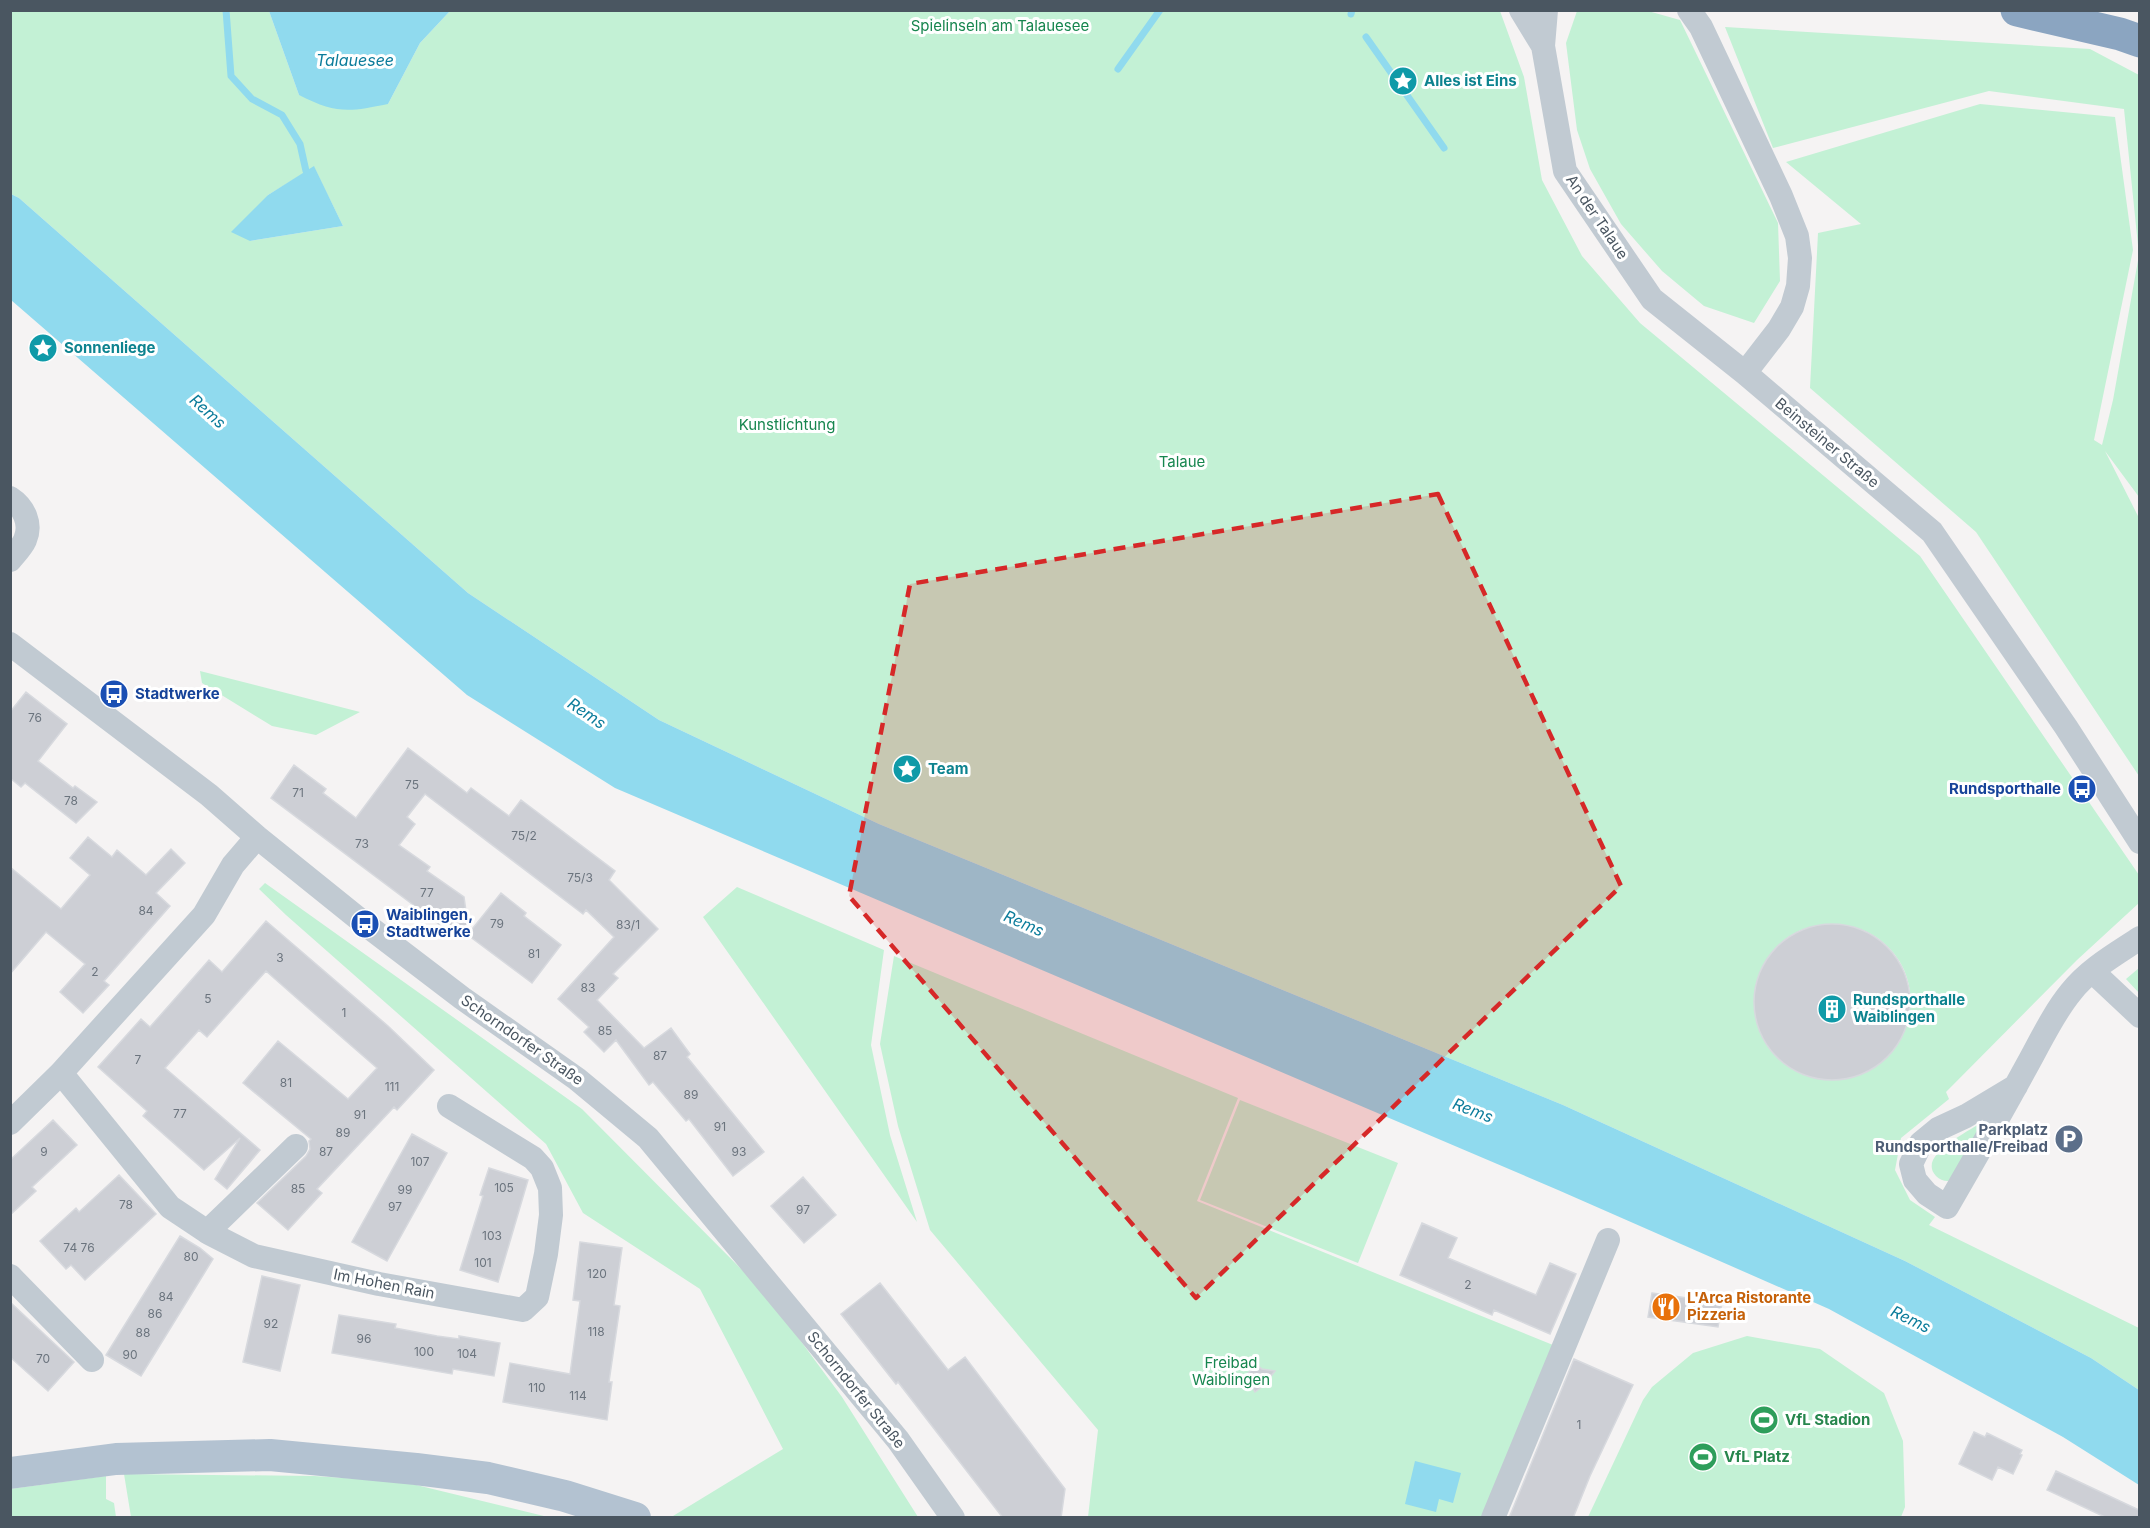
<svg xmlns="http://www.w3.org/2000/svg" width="2150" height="1528" viewBox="0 0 2150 1528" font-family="Inter,sans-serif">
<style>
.green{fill:#c3f1d5;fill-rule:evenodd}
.water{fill:#90daee}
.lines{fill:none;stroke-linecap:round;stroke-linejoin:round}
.stream{stroke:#90daee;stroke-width:7}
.building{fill:#cdcfd5;stroke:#d7d9de;stroke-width:1.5}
.minor{stroke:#c1cad2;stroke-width:24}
.major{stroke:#b3c2d1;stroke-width:32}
.highway{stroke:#8ba5c1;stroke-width:33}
.marked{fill:#d62828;fill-opacity:0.2;stroke:#d62828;stroke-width:4.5;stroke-dasharray:12 8;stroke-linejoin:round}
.labels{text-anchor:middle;stroke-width:6;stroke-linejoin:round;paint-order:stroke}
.number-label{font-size:12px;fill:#6b747e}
.park-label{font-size:15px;fill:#17864f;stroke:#fff}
.culture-label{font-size:15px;font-weight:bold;fill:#0d838f;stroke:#fff;text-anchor:start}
.street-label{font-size:15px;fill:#4a5661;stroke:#fff}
.transit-label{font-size:15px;font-weight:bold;fill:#164399;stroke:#fff;text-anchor:start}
.service-label{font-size:15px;font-weight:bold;fill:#4e5e75;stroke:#fff;text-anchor:end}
.food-label{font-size:15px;font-weight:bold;fill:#c56008;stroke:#fff;text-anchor:start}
.leisure-label{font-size:15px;font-weight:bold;fill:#27864d;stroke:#fff;text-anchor:start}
.water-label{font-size:16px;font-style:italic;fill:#0c7c9b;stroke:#fff}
</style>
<rect width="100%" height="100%" fill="#f5f3f3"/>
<path class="green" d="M11 11H269L299 95 388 104 420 43 450 11H1500L1524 77 1542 180 1582 256 1640 323 1920 556 2139 875V903L2077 960 1946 1092 1949 1099 1901 1138 1895 1170 1910 1200 1935 1217 1929 1225 2139 1328V1390L2091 1358 1905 1261 1563 1105 879 824 659 720 468 593 19 198 11 194ZM314 167 343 226 250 241 268 195ZM1828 924C1845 926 1862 927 1876 937 1936 978 1913 1066 1843 1079 1829 1081 1812 1079 1799 1072 1783 1063 1769 1052 1762 1034 1746 994 1760 948 1801 930 1809 927 1820 926 1828 924Z
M1577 11H1648L1680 20 1778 223 1780 281 1754 323 1704 306 1662 271 1621 224 1590 169 1577 130 1566 43Z
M1725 27 2090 49 2139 75V497L2105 451 2139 518V776L1976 532 1810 388 1818 233 1861 224 1786 162 1980 104 2115 117 2133 250 2094 440 2102 445 2113 400 2139 255 2124 109 1989 91 1773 148Z
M200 671 360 712 316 735 272 726 202 683Z
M265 883 582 1109 766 1294 842 1397 918 1517 678 1518 673 1516 783 1449 700 1289 583 1213 546 1144 286 915 259 889Z
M737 887 884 950 871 1045 890 1135 917 1222 703 917Z
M894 956 1238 1098 1197 1201 1553 1345 1482 1517H1088L1098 1430 930 1230 898 1126 880 1044Z
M2139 968V993L2126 979Z
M1240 1100 1398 1163 1358 1263 1200 1200Z
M1979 1124 1983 1125 1953 1180C1947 1182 1941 1181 1936 1176 1917 1156 1966 1133 1979 1124Z
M1747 1336 1820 1349 1884 1393 1903 1441 1905 1507 1901 1517H1588L1643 1400 1652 1387 1693 1353Z
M124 1474 314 1476 404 1482 548 1517H131Z
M106 1476V1499L114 1503 116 1517H11L10 1489Z"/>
<path class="water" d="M269 11H450L420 43 388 104C349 112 336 114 299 95Z
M314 166 343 226 250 241 231 232 268 195Z
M11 194 19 198 468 593 659 720 879 824 1563 1105 1905 1261 2091 1358 2139 1390V1485L2063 1437 1829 1309 1558 1190 615 788 467 695 11 300Z
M1415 1461 1461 1473 1453 1503 1439 1499 1436 1512 1405 1504Z"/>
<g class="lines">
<path class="stream" d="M226 10 231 76 252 99 282 115 300 144 306 171
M1351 14 1352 10
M1366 37 1444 148
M1118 69 1160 10"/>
</g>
<path class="building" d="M26 692 67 724 38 761 73 788 75 786 97 802 76 823 25 783 21 787 10 778V712Z
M408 748 467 793 471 788 509 816 521 800 615 871 609 880 658 929 613 974 618 978 597 1000 644 1048 671 1028 690 1054 687 1057 764 1152 733 1176 689 1119 686 1121 653 1082 649 1085 616 1040 604 1052 584 1032 589 1027 558 999 614 937 586 910 583 914 425 794 407 817 415 824 399 845 430 867 427 871 464 897 469 933 501 893 526 913 524 916 561 945 532 983 453 924 448 931 271 798 294 765 326 789 323 793 356 818Z
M88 837 112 857 117 850 146 875 171 849 185 863 156 893 170 906 104 981 109 985 83 1013 60 992 85 964 46 932 10 974V867L61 909 90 875 70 858Z
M266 921 388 1026 434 1070 397 1110 394 1107 317 1189 322 1193 288 1230 257 1203 306 1156 310 1149 309 1141 311 1139 243 1083 278 1041 348 1099 377 1068 300 1001 266 971 207 1037 199 1030 165 1068 260 1150 227 1189 215 1179 240 1138 204 1170 143 1116 147 1111 98 1067 141 1019 150 1027 209 960 222 972Z
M1754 1002a78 78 0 1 1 156 0a78 78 0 1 1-156 0Z
M53 1120 77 1145 32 1187 36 1191 10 1215V1160Z
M412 1134 447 1153 387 1261 352 1242Z
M489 1168 528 1180 498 1282 460 1270 483 1196 480 1195Z
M119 1175 156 1214 85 1280 71 1265 66 1269 40 1241 76 1208 79 1212Z
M803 1177 836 1215 804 1243 771 1206Z
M1422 1223 1457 1238 1448 1258 1536 1295 1550 1263 1576 1274 1550 1334 1494 1310 1492 1315 1400 1275Z
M180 1236 200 1248 213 1259 141 1376 106 1355Z
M580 1242 622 1248 614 1305 620 1306 609 1382H612L607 1420 503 1402 510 1363 570 1374 580 1301 573 1300Z
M262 1276 300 1285 280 1371 243 1362Z
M880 1283 948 1370 965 1357 1065 1489 1061 1518H1003L898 1382 896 1384 841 1314Z
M1652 1293 1722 1303 1718 1327 1648 1317Z
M10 1302 74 1362 48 1391 10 1357Z
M339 1315 396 1324 395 1328 437 1336 459 1339V1336L500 1343 494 1376 453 1369 452 1374 332 1353Z
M1574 1359 1633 1385 1590 1476 1573 1518H1509Z
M1257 1365 1262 1369 1275 1371 1263 1386 1255 1392 1248 1381V1373Z
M1974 1432 1985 1437 1987 1433 2022 1450 2020 1454 2022 1455 2013 1474 1998 1467 1992 1480 1959 1464Z
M2056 1471 2139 1510V1518H2107L2047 1490Z"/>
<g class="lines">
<path class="minor" d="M1521 10 1543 46
M1546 10 1543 46 1565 171 1652 299 1745 373 1932 532 2066 727 2140 842
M1689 10 1701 27 1781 196 1797 236 1800 258 1798 286 1792 307 1779 329 1745 373
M10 498C24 507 32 524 25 540 22 547 15 554 10 560
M10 644 209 795 257 837 365 924 462 998 577 1079 648 1138 898 1440 953 1518
M2092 971 2140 1016
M61 1073 170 1207 209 1233 254 1256 379 1284 523 1310 537 1297 546 1254 551 1215 550 1188 542 1168 533 1158 449 1106
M2016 1086 1966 1116 1938 1129 1921 1143 1911 1164 1915 1180 1927 1194 1947 1207C1973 1162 1999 1117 2024 1071 2039 1045 2052 1015 2071 992 2089 969 2116 954 2140 938
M10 1123 61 1073 204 915 233 865 257 837
M207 1232 296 1146
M10 1276 92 1360
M1493 1518 1608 1240"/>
<path class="major" d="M10 1473 116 1459 270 1455 416 1469 488 1478 565 1496 635 1518"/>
<path class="highway" d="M2017 10 2120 34 2140 41"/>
</g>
<path class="marked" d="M1438 494 1621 886 1196 1298 849 896 910 584Z"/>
<defs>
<g id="sight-disc" transform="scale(1.5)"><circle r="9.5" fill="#0f9aa8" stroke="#fff"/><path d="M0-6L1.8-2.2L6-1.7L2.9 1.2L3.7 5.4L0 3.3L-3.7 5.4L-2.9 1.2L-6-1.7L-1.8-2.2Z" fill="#fff"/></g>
<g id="bus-disc" transform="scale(1.5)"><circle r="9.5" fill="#1a4fb4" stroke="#fff"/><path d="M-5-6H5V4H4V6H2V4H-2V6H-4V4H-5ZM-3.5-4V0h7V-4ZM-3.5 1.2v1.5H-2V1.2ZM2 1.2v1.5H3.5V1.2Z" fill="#fff"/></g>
<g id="building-disc" transform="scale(1.5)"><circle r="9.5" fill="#0f9aa8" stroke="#fff"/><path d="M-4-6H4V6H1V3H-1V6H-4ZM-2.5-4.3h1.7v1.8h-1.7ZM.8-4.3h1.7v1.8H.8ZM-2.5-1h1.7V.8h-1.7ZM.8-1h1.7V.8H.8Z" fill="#fff"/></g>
<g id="parking-disc" transform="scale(1.5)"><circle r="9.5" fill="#5c6f8a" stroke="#fff"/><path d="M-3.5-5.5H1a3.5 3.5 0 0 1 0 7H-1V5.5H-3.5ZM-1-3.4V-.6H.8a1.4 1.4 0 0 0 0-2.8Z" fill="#fff"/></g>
<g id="restaurant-disc" transform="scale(1.5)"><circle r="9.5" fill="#e8710a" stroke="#fff"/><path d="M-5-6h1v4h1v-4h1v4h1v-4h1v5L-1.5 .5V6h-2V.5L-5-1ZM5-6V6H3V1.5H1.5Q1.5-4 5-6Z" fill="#fff"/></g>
<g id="stadium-disc" transform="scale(1.5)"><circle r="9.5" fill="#2e9e5b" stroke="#fff"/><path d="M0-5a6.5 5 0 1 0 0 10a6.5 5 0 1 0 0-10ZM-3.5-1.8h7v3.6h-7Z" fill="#fff"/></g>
</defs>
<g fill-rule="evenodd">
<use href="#sight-disc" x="1403" y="81"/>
<use href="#sight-disc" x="43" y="348"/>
<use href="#bus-disc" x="114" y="694"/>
<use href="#sight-disc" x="907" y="769"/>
<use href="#bus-disc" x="2082" y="789"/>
<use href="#bus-disc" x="365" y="924"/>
<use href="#building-disc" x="1832" y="1009"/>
<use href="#parking-disc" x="2069" y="1139"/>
<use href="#restaurant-disc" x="1666" y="1307"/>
<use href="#stadium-disc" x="1764" y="1420"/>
<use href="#stadium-disc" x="1703" y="1457"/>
</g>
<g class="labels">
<g class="number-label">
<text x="35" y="722">76</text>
<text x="412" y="789">75</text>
<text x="298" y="797">71</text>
<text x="71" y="805">78</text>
<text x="524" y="840">75/2</text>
<text x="362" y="848">73</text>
<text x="580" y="882">75/3</text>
<text x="427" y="897">77</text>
<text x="146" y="915">84</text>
<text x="497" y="928">79</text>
<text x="628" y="929">83/1</text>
<text x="534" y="958">81</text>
<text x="280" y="962">3</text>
<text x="95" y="976">2</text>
<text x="588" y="992">83</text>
<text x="208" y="1003">5</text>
<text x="344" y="1017">1</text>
<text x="605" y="1035">85</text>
<text x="660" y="1060">87</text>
<text x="138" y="1064">7</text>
<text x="286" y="1087">81</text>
<text x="392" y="1091">111</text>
<text x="691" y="1099">89</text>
<text x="180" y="1118">77</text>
<text x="360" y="1119">91</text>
<text x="720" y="1131">91</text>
<text x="343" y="1137">89</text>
<text x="44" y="1156">9</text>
<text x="326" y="1156">87</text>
<text x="739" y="1156">93</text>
<text x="420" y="1166">107</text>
<text x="504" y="1192">105</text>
<text x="298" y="1193">85</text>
<text x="405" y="1194">99</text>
<text x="126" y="1209">78</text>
<text x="395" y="1211">97</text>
<text x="803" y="1214">97</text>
<text x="492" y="1240">103</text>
<text x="79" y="1252">74 76</text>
<text x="191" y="1261">80</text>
<text x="483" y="1267">101</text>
<text x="597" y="1278">120</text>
<text x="1468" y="1289">2</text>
<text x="166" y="1301">84</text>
<text x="155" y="1318">86</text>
<text x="271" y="1328">92</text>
<text x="596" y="1336">118</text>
<text x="143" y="1337">88</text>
<text x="364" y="1343">96</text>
<text x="424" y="1356">100</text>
<text x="467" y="1358">104</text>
<text x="130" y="1359">90</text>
<text x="43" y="1363">70</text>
<text x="537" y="1392">110</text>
<text x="578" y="1400">114</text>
<text x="1579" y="1429">1</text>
</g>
<g class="park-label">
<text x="1000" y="31">Spielinseln am Talauesee</text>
<text x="787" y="430">Kunstlichtung</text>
<text x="1182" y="467">Talaue</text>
<text x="1231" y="1368">Freibad<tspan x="1231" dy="17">Waiblingen</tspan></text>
</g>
<g class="culture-label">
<text x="1424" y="86">Alles ist Eins</text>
<text x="64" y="353">Sonnenliege</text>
<text x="928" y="774">Team</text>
<text x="1853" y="1005">Rundsporthalle<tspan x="1853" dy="17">Waiblingen</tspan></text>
</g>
<g class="street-label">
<text transform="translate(1597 217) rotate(56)" y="5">An der Talaue</text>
<text transform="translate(1827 443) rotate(40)" y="5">Beinsteiner Straße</text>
<text transform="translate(522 1040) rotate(35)" y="5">Schorndorfer Straße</text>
<text transform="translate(384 1284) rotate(11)" y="5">Im Hohen Rain</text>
<text transform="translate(856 1390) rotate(51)" y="5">Schorndorfer Straße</text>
</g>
<g class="transit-label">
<text x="135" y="699">Stadtwerke</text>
<text x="2061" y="794" text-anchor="end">Rundsporthalle</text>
<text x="386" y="920">Waiblingen,<tspan x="386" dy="17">Stadtwerke</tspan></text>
</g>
<g class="service-label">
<text x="2048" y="1135">Parkplatz<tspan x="2048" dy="17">Rundsporthalle/Freibad</tspan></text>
</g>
<g class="food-label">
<text x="1687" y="1303">L'Arca Ristorante<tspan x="1687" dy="17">Pizzeria</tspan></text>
</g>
<g class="leisure-label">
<text x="1785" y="1425">VfL Stadion</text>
<text x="1724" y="1462">VfL Platz</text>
</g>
<g class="water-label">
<text x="355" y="66">Talauesee</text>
<text transform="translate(208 411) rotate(42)" y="6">Rems</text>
<text transform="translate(587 713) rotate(34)" y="6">Rems</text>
<text transform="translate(1024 923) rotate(23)" y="6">Rems</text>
<text transform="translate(1473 1110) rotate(21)" y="6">Rems</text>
<text transform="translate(1911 1319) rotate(26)" y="6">Rems</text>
</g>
</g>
<rect width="2150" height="1528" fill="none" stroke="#4a5661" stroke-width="24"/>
</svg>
